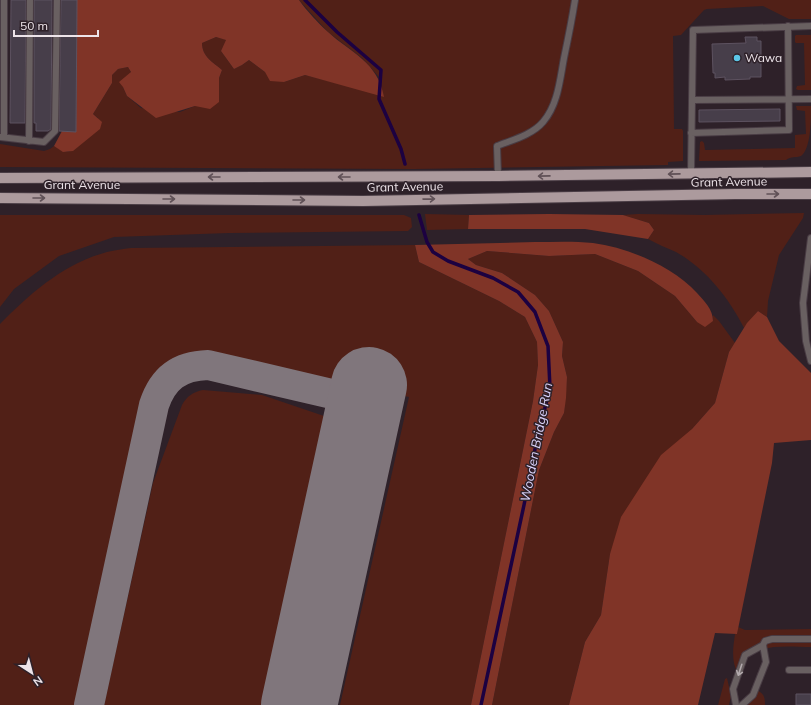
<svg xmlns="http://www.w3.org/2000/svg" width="811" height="705" viewBox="0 0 811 705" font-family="Mulish,sans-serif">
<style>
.green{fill:#512017}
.forest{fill:#803427}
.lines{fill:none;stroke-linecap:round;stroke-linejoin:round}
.stream{stroke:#1c0141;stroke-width:3.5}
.taxiway{stroke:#80767c;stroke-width:30}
.runway{stroke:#80767c;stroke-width:76}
.building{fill:#473e4a;stroke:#5d5260}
.lane-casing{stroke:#493c44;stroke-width:8}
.primary-casing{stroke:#493c44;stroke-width:12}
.lane{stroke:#696061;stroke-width:6}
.primary{stroke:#ac9a9d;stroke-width:10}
.oneway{stroke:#605157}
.oneway2{stroke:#b2a9ac}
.poi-dot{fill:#5cc7e8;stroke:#2e2129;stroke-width:1.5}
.labels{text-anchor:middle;stroke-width:3;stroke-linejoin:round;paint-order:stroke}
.poi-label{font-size:12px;fill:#ede4e9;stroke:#2e2129;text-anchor:start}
.street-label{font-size:12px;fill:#ede4e9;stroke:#2e2129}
.water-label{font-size:13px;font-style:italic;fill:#dcd4fc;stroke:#2e2129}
</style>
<rect width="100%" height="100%" fill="#2e2129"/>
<path class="green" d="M299 0H811V19H789L763 6 707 9 704 10 681 35 673 36 674 129H682L683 131V161L668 162V165L414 169 0 167V144L44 151 50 149 54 146C57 147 60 150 63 151 77 157 91 128 98 118L93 114 112 83V75L118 69 128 67 131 72 123 87 127 96 141 108 180 112 195 106 219 78 222 70C213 62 202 57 202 43L216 37 227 40 221 51 234 69 242 65 249 60 265 72 284 82 305 75 375 93 379 77 362 58 328 32Z
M796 35H811V90H798L796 89 797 86 805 85 804 43H796L795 42V36Z
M796 106H811C811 120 811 149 801 156 796 158 791 156 786 160L699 161 700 142 702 141 704 143 705 150 795 148V135L806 134 805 111 797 110Z
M804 213 803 218 779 255 768 301 767 317 758 311 744 328C729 298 706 269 676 252 667 248 657 244 648 239L654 230 649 223 623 215 638 214 704 215Z
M425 214 469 215 468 229 427 230Z
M0 215H404L411 218 412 227 408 231 229 233 114 237 59 256 14 289 0 307Z
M415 245 419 262 499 301 525 317 537 342 538 365 533 401 471 705H340L409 397 222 355C216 354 209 353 203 353 181 354 161 369 150 386 147 392 145 398 143 404L77 705H0V324C31 293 63 264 107 252 115 250 123 249 131 248Z
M487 251 549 256 595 254 638 271 675 296 697 322 713 321V315L719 321 735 343 729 352 715 403 692 429 610 554 601 615 585 642 569 705H492L539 470 554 432 564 413 567 377 562 356 563 342 549 311 535 295 502 273 476 265 468 259Z
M203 390 262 395 324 416 261 705H104L153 483 182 405C187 396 193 392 203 390Z
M738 627 745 630 811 629V647C789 647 759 642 744 662 742 666 740 670 738 674 731 661 733 648 735 634H737Z
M727 678 731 696 729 705H718L725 679Z
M756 690C764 693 765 697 765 705H745C745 697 748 692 756 690Z"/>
<path class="forest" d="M77 0H299C307 11 318 23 328 32 351 53 378 62 384 97L305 75 284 82 270 81 265 72 249 60 242 65 234 69 221 51 226 40 216 37 202 43C202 57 213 62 222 70L219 78V102L210 109 195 106 156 118 127 96 123 87 119 82 131 72 128 67 118 69 112 75V83L93 114 102 122 100 129 73 151 63 152 54 146 62 131H76Z
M549 214 623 215 649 223 654 230 648 239 585 229H468L469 215Z
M535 242C554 242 574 241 593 243 629 248 672 266 697 293 704 301 713 309 713 321L705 327 697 322 675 296 638 271 595 254 549 256 487 251 468 259 476 265 502 273 535 295 549 311 563 342 562 356 567 377 566 398 564 413 554 432 539 470 492 705H471L533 401 538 365 537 342 525 317 499 301 419 262 415 245Z
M758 311 767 317 779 341 811 373V440L774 443 772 463 737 634 715 633 698 705H569L585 642 601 615 610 554 621 517 661 455 692 429 715 403 729 352 747 323Z"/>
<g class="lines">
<path class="stream" d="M305 0 337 32 381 70 379 99 401 149 405 164
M419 215 427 242 433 252 448 261 493 278 518 292 535 312 548 346 550 388 537 439 524 505 481 705"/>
<path class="taxiway" d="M89 705 154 405C163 378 179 366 208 365L366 402"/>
<path class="runway" d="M299 705 369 385"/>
</g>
<path class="building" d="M11 0H26L25 123H10Z
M34 0H52L51 129 48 131H36V123H34Z
M61 0H77L76 132 59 131Z
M745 37H757V41H761V77H750V79L725 80V77L715 78V73H713L712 44 746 43Z
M780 109V121L699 122V110Z
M796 694H811V705H796Z"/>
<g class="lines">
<g class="lane-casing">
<path id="lane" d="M692 100 811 99
M691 133 789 130 788 26
M0 137 44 142 55 131 57 0
M4 137V0
M29 141 30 0
M691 173 693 30 811 26
M498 176 497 146C512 140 532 135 543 122 558 105 560 79 564 58 568 39 572 19 575 0
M811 238 803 303 806 341 811 361
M789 670H811
M736 705 733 689 745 655 763 645 765 641 772 639H811
M742 705 753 695 766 662 763 645"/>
</g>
<g class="primary-casing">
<path id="primary" d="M0 178 498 176 811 172
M0 198 363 201 735 194H811"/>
</g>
<use href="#lane" class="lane"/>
<use href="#primary" class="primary"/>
</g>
<defs><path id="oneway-shaft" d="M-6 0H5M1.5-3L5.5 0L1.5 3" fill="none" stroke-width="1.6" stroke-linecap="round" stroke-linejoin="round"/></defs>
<g class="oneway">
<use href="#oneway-shaft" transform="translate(674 174) rotate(179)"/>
<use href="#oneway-shaft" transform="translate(544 176) rotate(179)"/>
<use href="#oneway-shaft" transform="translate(214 177) rotate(180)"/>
<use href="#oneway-shaft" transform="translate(344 177) rotate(180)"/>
<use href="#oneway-shaft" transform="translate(773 194)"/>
<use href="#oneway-shaft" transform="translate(39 198)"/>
<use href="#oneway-shaft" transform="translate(169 199)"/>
<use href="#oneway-shaft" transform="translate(429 199) rotate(-1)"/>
<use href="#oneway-shaft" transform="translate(299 200)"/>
</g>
<use class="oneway2" href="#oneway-shaft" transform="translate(740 670) rotate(108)"/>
<circle class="poi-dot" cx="737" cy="58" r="4"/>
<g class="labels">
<g class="poi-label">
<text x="745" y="62">Wawa</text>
</g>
<g class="street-label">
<text transform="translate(729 182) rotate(-1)" y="4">Grant Avenue</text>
<text x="82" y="189">Grant Avenue</text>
<text transform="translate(405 187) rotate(-1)" y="4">Grant Avenue</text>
</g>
<g class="water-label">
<text transform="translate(536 442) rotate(-79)" y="5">Wooden Bridge Run</text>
</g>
</g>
<g transform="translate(32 673) rotate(144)" stroke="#2e2129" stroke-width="3" paint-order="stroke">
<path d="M0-3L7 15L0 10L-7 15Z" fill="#ede4e9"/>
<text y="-6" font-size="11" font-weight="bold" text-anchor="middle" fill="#ede4e9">N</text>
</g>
<path d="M14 30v6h84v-6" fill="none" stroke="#ede4e9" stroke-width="2"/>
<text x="20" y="30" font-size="12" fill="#ede4e9" stroke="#2e2129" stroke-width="3" paint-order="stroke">50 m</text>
</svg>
